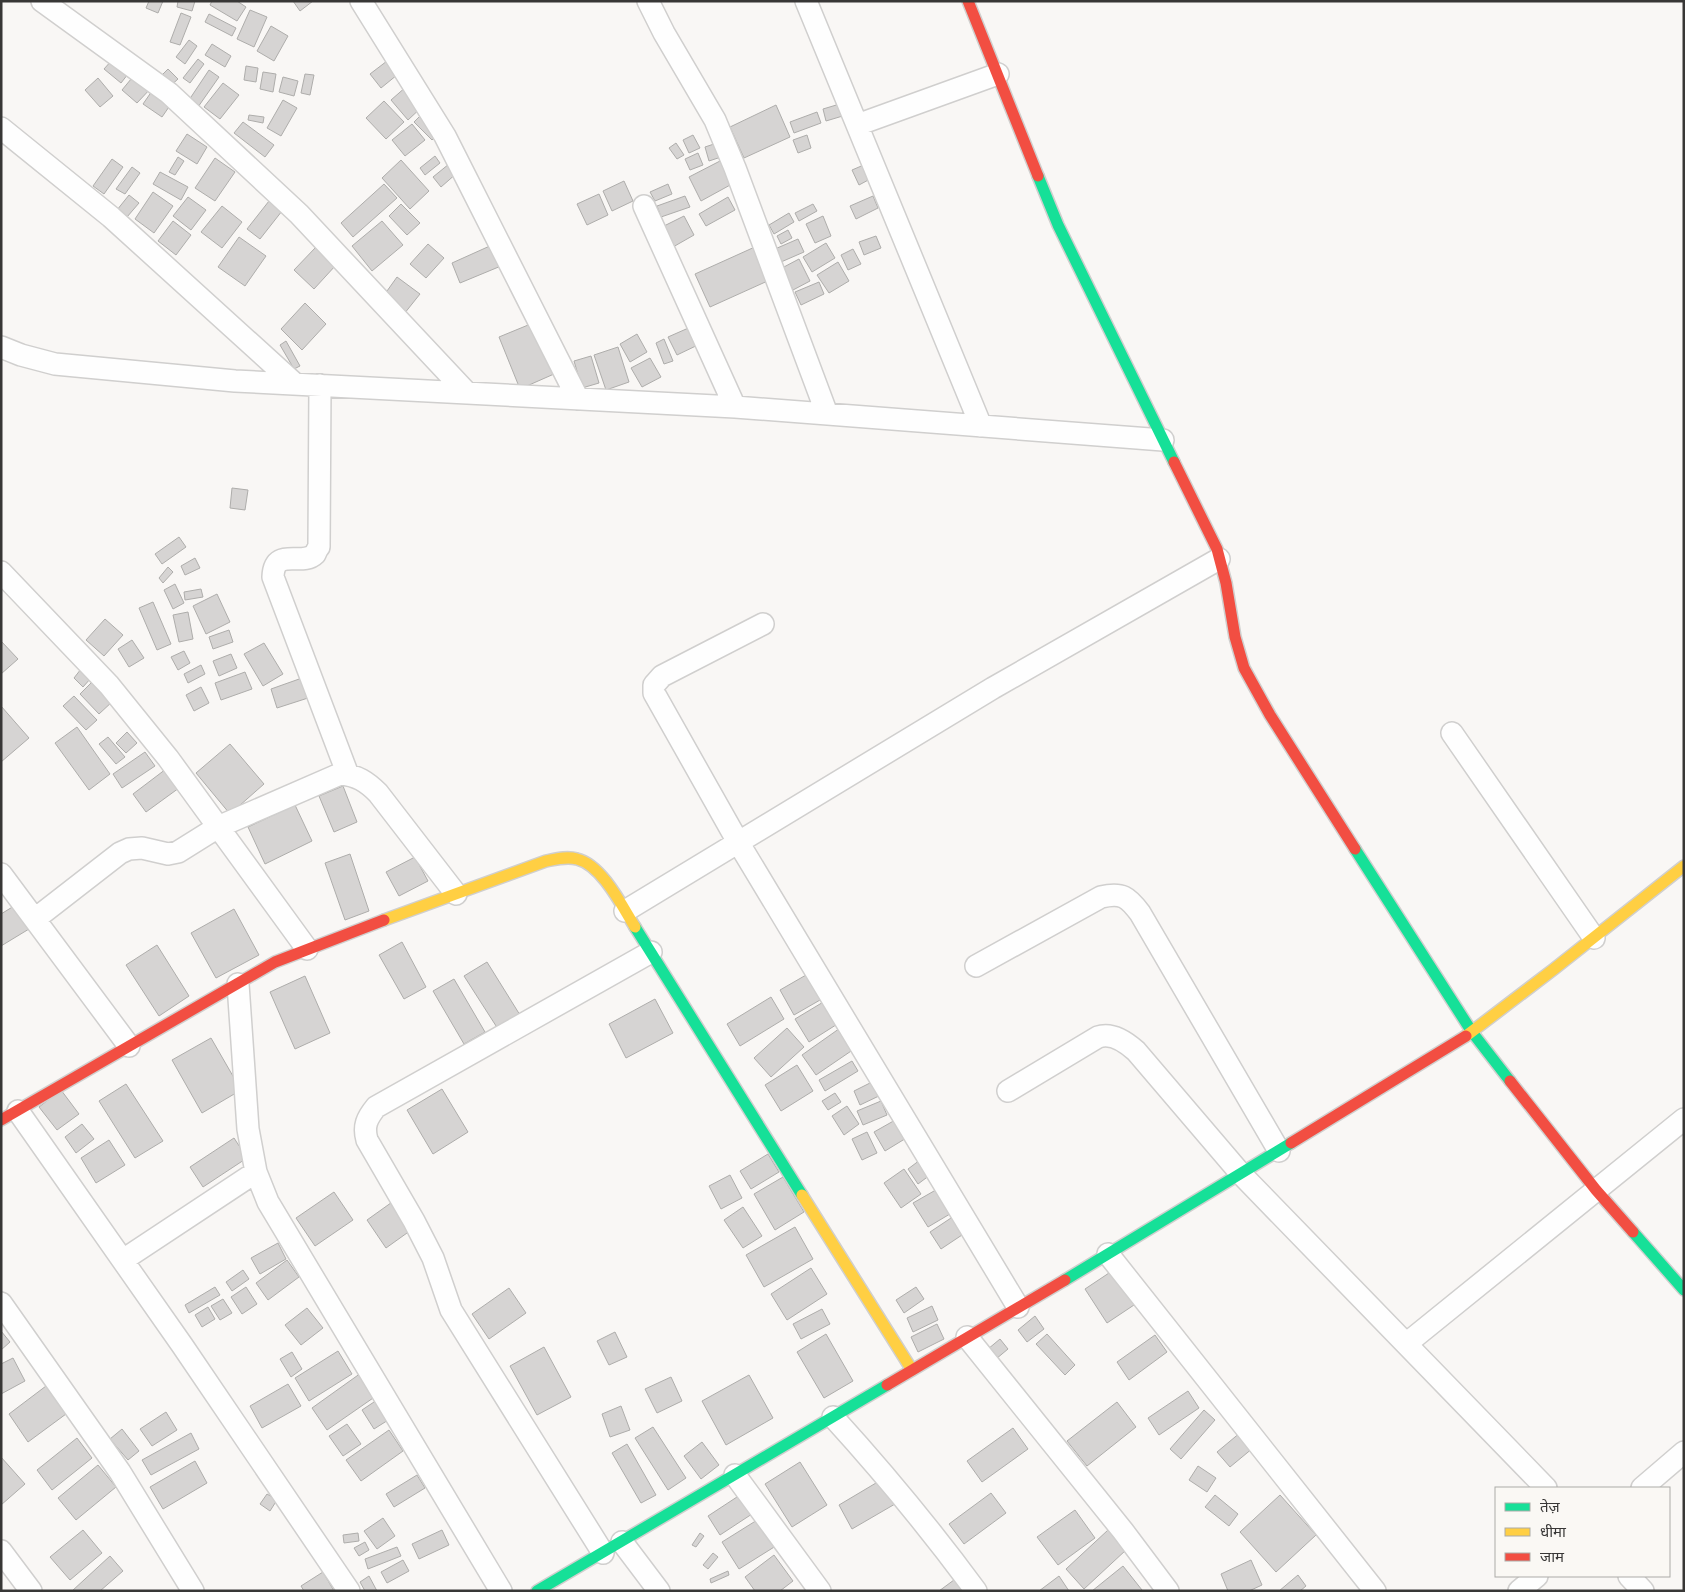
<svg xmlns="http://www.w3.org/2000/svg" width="1685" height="1592" viewBox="0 0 1685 1592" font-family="'Titillium Web','Noto Sans Devanagari',sans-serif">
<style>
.building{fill:#d6d4d3;stroke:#aeadab}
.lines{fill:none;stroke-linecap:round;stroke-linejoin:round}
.street-casing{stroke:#d0cfce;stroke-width:24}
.fast-casing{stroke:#d0cfce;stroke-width:14}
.slow-casing{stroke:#d0cfce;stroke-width:14}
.jam-casing{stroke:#d0cfce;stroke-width:14}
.street{stroke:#fefefe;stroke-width:21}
.fast{stroke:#16e098;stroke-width:11}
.slow{stroke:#ffcf43;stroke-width:11}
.jam{stroke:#f24e42;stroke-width:11}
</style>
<rect width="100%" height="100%" fill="#f9f7f5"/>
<path class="building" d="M149 1H163L158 13 146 8Z
M178 1H195L192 11 177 7Z
M212 1H237L246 7 237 21 210 5Z
M293 1H313L300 11Z
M250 10 267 17 254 47 237 39Z
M181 13 191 17 180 45 170 42Z
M209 14 236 28 232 36 205 22Z
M271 26 288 36 274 61 257 51Z
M189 40 197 46 185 64 176 57Z
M212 44 231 56 225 67 205 55Z
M198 59 204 64 190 83 183 78Z
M112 60 128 74 121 83 104 69Z
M387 61 397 75 381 88 370 74Z
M246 66 258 68 256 82 244 80Z
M168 69 178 79 168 88 159 78Z
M209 70 219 77 198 107 189 100Z
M263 72 276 74 273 92 260 89Z
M136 73 152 87 137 103 122 90Z
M305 74 314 75 310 95 301 93Z
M283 77 298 81 294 96 279 92Z
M98 78 113 96 100 107 85 90Z
M223 83 239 95 220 119 204 107Z
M407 86 424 105 408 120 391 100Z
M152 91 171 104 162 117 143 104Z
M283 100 297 108 281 136 267 128Z
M384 101 404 122 386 139 366 118Z
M843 103 846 115 826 121 823 109Z
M776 105 790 137 744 158 730 127Z
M817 112 821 123 794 133 790 122Z
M423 113 441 131 432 140 414 122Z
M249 115 264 117 263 123 248 120Z
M243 122 274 145 265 157 234 133Z
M412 124 425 140 405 156 392 140Z
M187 134 207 147 197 164 176 151Z
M693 135 700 148 689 153 683 140Z
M807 135 811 148 798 153 793 140Z
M720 142 724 156 709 161 705 147Z
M676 143 684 155 677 159 669 148Z
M698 153 703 165 690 170 685 159Z
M435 156 440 163 425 175 420 168Z
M178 157 184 161 175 175 169 172Z
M215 158 235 172 215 201 195 188Z
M112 159 123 167 104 194 93 186Z
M401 160 429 191 410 209 382 178Z
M720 161 732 184 701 201 689 177Z
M449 164 457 173 441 187 433 177Z
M866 164 872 178 859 185 852 170Z
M132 167 140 173 125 194 116 189Z
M160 172 188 187 181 200 153 184Z
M624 181 633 201 612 211 603 191Z
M384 184 397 198 353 237 341 223Z
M668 184 672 194 655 201 650 192Z
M153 192 173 206 154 233 135 219Z
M599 194 608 215 587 225 577 204Z
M129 195 139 203 127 217 117 210Z
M685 196 690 207 661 217 657 206Z
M873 196 878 208 856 219 850 206Z
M188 197 206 210 191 230 173 216Z
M728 197 735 210 706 226 699 214Z
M269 201 282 211 260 239 247 229Z
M401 204 420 223 407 235 389 216Z
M813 204 817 211 799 221 795 213Z
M222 206 242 222 222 248 201 232Z
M789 213 794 222 774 234 769 225Z
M684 216 694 235 673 247 662 227Z
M823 216 831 236 815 243 806 224Z
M173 221 191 235 176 255 158 241Z
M382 221 403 245 372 271 352 246Z
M788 230 792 238 781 244 777 236Z
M876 236 881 248 864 255 859 242Z
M239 237 266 256 245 286 218 267Z
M798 239 804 252 781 262 775 249Z
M826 243 835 258 812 272 803 257Z
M428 244 444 258 426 278 410 264Z
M492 245 501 266 460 283 452 263Z
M757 246 772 279 710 307 695 274Z
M316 247 336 265 314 289 294 270Z
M853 249 861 264 848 270 841 255Z
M799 259 810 281 793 290 782 268Z
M838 262 849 281 829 293 817 275Z
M397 277 420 294 404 314 382 298Z
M819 282 824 294 801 305 795 292Z
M305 303 326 324 302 350 281 329Z
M533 323 554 374 520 389 499 337Z
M693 326 702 343 677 355 668 337Z
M637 334 647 352 630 362 620 344Z
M664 339 673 361 664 364 656 343Z
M286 341 300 366 294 369 280 345Z
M618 347 629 382 606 390 594 355Z
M591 356 599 383 582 388 574 361Z
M650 358 661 377 642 387 631 368Z
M232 488 248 490 245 510 230 508Z
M179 537 186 547 162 564 155 554Z
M195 558 200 568 185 575 181 566Z
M168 567 173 572 163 583 159 578Z
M175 584 184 603 173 609 164 590Z
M201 589 203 597 185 600 184 592Z
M217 594 230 622 206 634 193 606Z
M153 602 171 644 157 650 139 608Z
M188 612 193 639 179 642 173 615Z
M105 619 123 635 104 656 86 640Z
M229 630 233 642 213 649 209 637Z
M132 640 144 658 129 667 118 649Z
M1 641 18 659 1 674Z
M264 643 283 674 263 686 244 654Z
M184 651 190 663 178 670 171 657Z
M231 654 237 668 219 676 213 661Z
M201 665 205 674 188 683 184 674Z
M81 669 91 678 83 687 74 678Z
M245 672 252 689 221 700 215 683Z
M302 678 308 698 277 708 271 689Z
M93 681 113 701 99 714 80 694Z
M201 687 209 703 194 711 186 695Z
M74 696 97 720 86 730 63 706Z
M1 706 29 738 1 762Z
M77 727 110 774 89 790 55 743Z
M127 732 137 743 126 753 116 743Z
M108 737 125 757 116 764 99 744Z
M230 744 264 784 230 814 196 773Z
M145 752 155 766 122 788 113 774Z
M166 769 179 788 146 812 133 794Z
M343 786 357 822 334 832 319 796Z
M295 805 312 841 265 864 248 827Z
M350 854 369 911 345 920 325 863Z
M415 857 428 881 399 896 386 872Z
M14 906 29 929 1 946V914Z
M234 909 259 955 216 978 191 933Z
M402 942 426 987 404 999 379 955Z
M157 945 189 996 159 1016 126 965Z
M487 962 520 1015 498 1029 464 976Z
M813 971 827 996 794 1015 780 990Z
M305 976 330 1033 295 1049 270 992Z
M454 979 485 1032 464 1044 433 991Z
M771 997 784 1019 740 1046 727 1024Z
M655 999 673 1033 626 1058 609 1024Z
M825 1001 839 1023 809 1042 795 1019Z
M843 1026 857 1047 816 1075 802 1055Z
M787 1028 804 1047 771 1077 754 1058Z
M211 1038 241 1090 202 1113 172 1060Z
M852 1061 858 1071 825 1091 819 1080Z
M797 1065 813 1091 781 1111 765 1085Z
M874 1081 881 1095 860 1105 854 1091Z
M126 1084 163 1141 135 1158 99 1101Z
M442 1089 468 1132 433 1154 407 1110Z
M61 1090 79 1114 57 1130 39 1107Z
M835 1093 841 1102 828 1110 822 1101Z
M881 1101 887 1115 863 1125 857 1111Z
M847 1106 859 1124 844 1135 832 1116Z
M897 1119 908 1137 885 1151 874 1132Z
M82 1124 94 1139 76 1153 65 1137Z
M867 1132 877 1153 862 1160 852 1139Z
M234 1138 247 1158 203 1187 190 1167Z
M109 1140 125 1165 96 1183 81 1158Z
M768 1154 779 1172 751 1189 740 1171Z
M924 1157 934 1172 918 1184 908 1169Z
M904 1169 921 1194 901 1208 884 1183Z
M730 1175 742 1198 721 1209 709 1186Z
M783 1177 804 1212 775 1230 754 1194Z
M941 1187 955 1211 928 1227 913 1203Z
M334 1192 353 1220 315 1246 296 1218Z
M395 1200 414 1228 386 1248 367 1220Z
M743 1207 762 1236 743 1248 724 1220Z
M957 1214 968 1231 941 1249 930 1232Z
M795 1227 813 1259 764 1287 746 1255Z
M278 1243 286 1259 260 1274 251 1258Z
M287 1260 299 1277 268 1300 256 1283Z
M811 1268 827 1294 787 1320 771 1294Z
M1115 1269 1137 1303 1107 1323 1085 1289Z
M243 1270 249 1279 232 1291 226 1282Z
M215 1287 220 1295 189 1313 185 1305Z
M246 1287 257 1304 242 1314 231 1297Z
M916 1287 924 1299 904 1313 896 1300Z
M509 1288 526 1313 489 1339 472 1314Z
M223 1299 232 1313 220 1320 211 1306Z
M932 1306 938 1320 913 1332 907 1318Z
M208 1307 215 1319 202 1327 195 1315Z
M307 1308 323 1328 301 1345 285 1325Z
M822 1309 830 1324 801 1339 793 1324Z
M1035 1316 1044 1329 1027 1342 1018 1330Z
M937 1324 944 1339 918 1352 911 1337Z
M1 1331 10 1342 1 1350Z
M615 1332 627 1357 609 1365 597 1341Z
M826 1334 853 1381 824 1398 797 1352Z
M1047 1334 1075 1365 1065 1375 1036 1344Z
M1155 1335 1167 1352 1129 1380 1117 1362Z
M1000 1339 1008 1349 996 1359 988 1349Z
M544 1347 571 1397 537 1415 510 1366Z
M338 1351 352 1374 309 1401 295 1378Z
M292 1352 302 1369 291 1377 280 1359Z
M13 1358 25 1381 1 1394V1364Z
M361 1373 376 1396 327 1430 312 1408Z
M749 1375 773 1418 726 1445 702 1401Z
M671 1377 682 1401 657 1413 645 1389Z
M288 1384 301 1406 262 1428 250 1406Z
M46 1386 66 1414 28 1442 9 1414Z
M1188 1391 1199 1408 1159 1435 1148 1418Z
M380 1398 393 1417 374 1429 362 1410Z
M1117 1402 1136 1427 1087 1466 1067 1441Z
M621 1406 630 1430 610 1437 602 1414Z
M1204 1410 1215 1420 1181 1459 1170 1449Z
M166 1412 177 1430 152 1446 140 1429Z
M347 1424 361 1444 343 1456 329 1436Z
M653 1427 686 1478 668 1490 635 1438Z
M1013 1428 1028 1449 982 1482 967 1461Z
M122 1429 139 1451 128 1460 110 1439Z
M389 1430 403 1451 361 1481 346 1460Z
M1241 1432 1253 1448 1230 1467 1217 1452Z
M191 1433 199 1449 151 1475 142 1460Z
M77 1438 92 1458 52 1490 37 1470Z
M702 1442 719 1465 701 1479 684 1456Z
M627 1444 656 1495 641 1503 612 1453Z
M1 1457 25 1484 1 1505Z
M195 1461 207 1483 163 1509 150 1487Z
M800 1462 827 1505 792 1527 765 1484Z
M98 1465 116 1487 76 1520 58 1498Z
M1198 1466 1216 1478 1207 1492 1189 1480Z
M417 1475 425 1488 394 1507 386 1494Z
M881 1480 895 1504 852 1529 839 1505Z
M991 1493 1006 1513 964 1544 949 1524Z
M267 1494 277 1500 270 1511 260 1504Z
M740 1495 752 1514 720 1535 708 1516Z
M1215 1495 1238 1514 1229 1526 1205 1507Z
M1280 1495 1316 1535 1276 1572 1240 1532Z
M1075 1510 1095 1538 1058 1565 1037 1537Z
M762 1517 779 1544 739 1569 722 1542Z
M383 1518 395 1536 377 1549 364 1531Z
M83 1530 102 1553 70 1580 50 1557Z
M442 1530 449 1545 419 1559 412 1544Z
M1108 1530 1126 1550 1084 1589 1066 1569Z
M358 1533 359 1541 344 1543 343 1535Z
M700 1533 704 1536 696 1547 692 1545Z
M365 1542 369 1550 359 1556 354 1548Z
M397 1547 401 1556 368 1569 365 1559Z
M713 1553 718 1557 708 1569 703 1565Z
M774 1555 793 1581 780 1591H755L745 1577Z
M110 1556 123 1571 100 1591H72Z
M403 1560 409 1571 387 1583 381 1572Z
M1251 1560 1262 1585 1249 1591H1228L1221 1574Z
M1123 1566 1142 1590 1141 1591H1092Z
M728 1571 729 1575 711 1583 710 1579Z
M323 1572 334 1591H304L301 1586Z
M1298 1575 1306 1586 1300 1591H1279Z
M369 1576 377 1591H365L360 1582Z
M1059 1576 1069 1591H1039Z
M958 1577 967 1591H939Z"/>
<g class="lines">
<g class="street-casing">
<path id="street" d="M42 1 169 93 299 214 467 393
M361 1 445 136 578 399
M648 1 664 33 715 120 735 168 827 414
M806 1 981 426
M857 125 998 74
M1 128 111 217 295 384
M644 206 735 407
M1 347 21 355 55 364 235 381 735 407 1163 440
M320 385 319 547C318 547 315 554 315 554 302 567 274 546 273 577L348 775
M1 572 109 685 168 758 307 949
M763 624 662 676 654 685V693L738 842 1018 1307
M1452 733 1594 938
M1 874 129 1046
M625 911 993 688 1219 559
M35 919 120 853 129 849 142 848 168 854 178 852 218 827 340 774C357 775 367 782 378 793L456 894
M976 966 1101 897C1122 892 1128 897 1140 913L1279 1151
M238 984 248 1129 256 1172 268 1202 501 1591
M1008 1091 1098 1037C1112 1032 1126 1042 1136 1051L1241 1174 1546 1488
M18 1111 182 1345 349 1591
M1108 1254 1375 1591
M123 1260 256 1172
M1 1303 120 1472 193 1591
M967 1337 1123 1531 1168 1591
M1406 1344 1684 1119
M833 1417C884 1473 931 1530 976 1591
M735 1475 820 1591
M1642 1488 1684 1452
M622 1542 659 1591
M1 1551 31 1591
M603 1553 451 1310 433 1258 414 1221 367 1140C363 1126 367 1118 376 1107L651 952
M1629 1576 1643 1591
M1519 1591 1537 1576"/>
</g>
<g class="fast-casing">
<path id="fast" d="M1038 176 1058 225 1174 462
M1355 849 1472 1032 1510 1081
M635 927 802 1195
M1633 1232 1684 1290
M1065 1280 1291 1143
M537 1591 887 1385"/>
</g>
<g class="slow-casing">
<path id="slow" d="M384 920 546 861C556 859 567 856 577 859 602 865 622 906 635 927
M1466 1036 1554 969 1684 866
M802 1195 912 1370"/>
</g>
<g class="jam-casing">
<path id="jam" d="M968 1 1038 176
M1174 462 1217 549 1226 583 1235 637 1244 668 1270 715 1355 849
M1510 1081 1596 1190 1633 1232
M1 1120 275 962 384 920
M1291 1143 1466 1036
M887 1385 1065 1280"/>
</g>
<use href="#street" class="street"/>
<use href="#fast" class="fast"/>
<use href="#slow" class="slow"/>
<use href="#jam" class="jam"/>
</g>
<rect width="1685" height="1592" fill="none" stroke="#383736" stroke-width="5"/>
<rect x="1495" y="1487" width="175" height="90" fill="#faf8f4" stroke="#acaba8"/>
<rect x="1505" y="1503" width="25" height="8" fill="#16e098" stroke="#acaba8"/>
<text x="1540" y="1512" font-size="15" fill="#383736">तेज़</text>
<rect x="1505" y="1528" width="25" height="8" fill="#ffcf43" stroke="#acaba8"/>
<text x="1540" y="1537" font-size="15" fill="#383736">धीमा</text>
<rect x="1505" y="1553" width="25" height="8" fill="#f24e42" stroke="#acaba8"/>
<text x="1540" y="1562" font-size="15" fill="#383736">जाम</text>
</svg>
